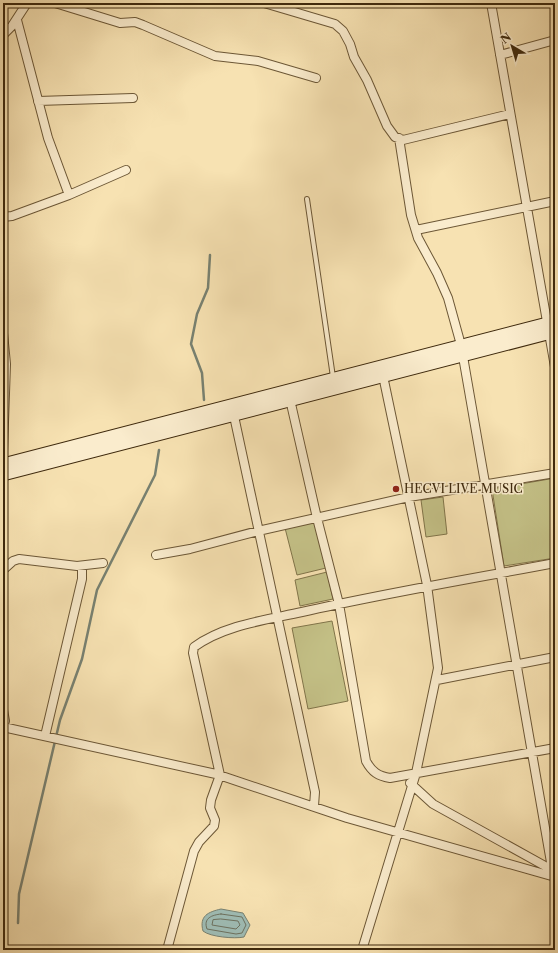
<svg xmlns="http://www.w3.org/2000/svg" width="558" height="953" viewBox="0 0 558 953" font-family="'Libre Caslon Text',serif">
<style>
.green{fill:#c4c187;stroke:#81754a}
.water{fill:#9fbcb4;stroke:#788171}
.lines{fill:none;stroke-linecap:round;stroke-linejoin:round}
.shore{stroke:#6e7260;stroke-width:1}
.stream{stroke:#788171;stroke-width:2.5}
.lane-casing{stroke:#6c5736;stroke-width:6}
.street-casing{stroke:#6c5736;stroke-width:10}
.secondary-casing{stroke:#3e290d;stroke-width:13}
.lane{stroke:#faeccd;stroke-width:4}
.street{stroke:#faeccd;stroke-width:8}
.secondary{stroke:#faeccd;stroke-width:11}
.poi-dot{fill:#8f2418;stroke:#faeccd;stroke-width:1.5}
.labels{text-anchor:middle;stroke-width:3;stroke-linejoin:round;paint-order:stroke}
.poi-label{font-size:12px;fill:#3e290d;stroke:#faeccd;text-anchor:start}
</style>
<rect width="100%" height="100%" fill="#f7e2b2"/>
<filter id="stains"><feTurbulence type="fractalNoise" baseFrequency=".005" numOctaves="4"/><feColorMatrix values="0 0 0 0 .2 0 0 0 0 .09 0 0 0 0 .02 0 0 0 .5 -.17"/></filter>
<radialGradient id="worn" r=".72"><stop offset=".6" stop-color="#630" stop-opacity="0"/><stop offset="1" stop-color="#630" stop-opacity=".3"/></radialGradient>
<path class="green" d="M555 478V558L504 566 492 489Z
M443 497 447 534 426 537 421 500Z
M315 521 326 568 297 575 285 528Z
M327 572 333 599 300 606 295 580Z
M332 621 348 701 308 709 292 628Z"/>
<path class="water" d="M221 909 243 913 250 925 244 937C235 939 210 937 203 931 199 916 208 912 221 909Z"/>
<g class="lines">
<path class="shore" d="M221 914 242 917 246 925 242 933 236 934 207 929C203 918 212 915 221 914Z
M221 919 238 921 240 925 236 929 212 925 213 920Z"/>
<path class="stream" d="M204 400 202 373 191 344 197 314 208 288 210 255
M18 923 19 894 60 720 82 659 97 590 155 475 159 450"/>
<g class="lane-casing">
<path id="lane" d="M307 199 333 377"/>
</g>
<g class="street-casing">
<path id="street" d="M55 3 120 23 135 22 143 25 215 56 258 61 316 78
M264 3 335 24 343 31 350 44 354 57 367 80 387 126 395 137 403 140 510 114
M491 3 555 367
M17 20 48 138 69 195
M3 35 12 26 27 3
M500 55 555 40
M38 101 133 98
M399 138 411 215 418 238 437 273 448 298 461 345 552 868
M3 217 12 216 69 195 126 170
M416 230 555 201
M3 333 6 364 3 451
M289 395 317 518 339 604 366 761C372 772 378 776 390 778L555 748
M234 416C260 541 289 666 315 792L314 806
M156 555 190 549 258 531 409 497 555 473
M3 570 13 561 19 559 77 566 103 563
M437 680 555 657
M3 710 5 721 3 727
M3 727 216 774 347 818 555 877
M45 736 82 579V566
M410 783 433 804 554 871
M167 950 194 851 199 842 214 826 215 820 210 808 211 800 220 775 193 653 194 647C224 625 266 620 302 612 386 593 470 579 555 563
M362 950 416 773 438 668 427 585 382 371"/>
</g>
<g class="secondary-casing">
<path id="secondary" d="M3 464 555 321
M3 475 555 332"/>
</g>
<use href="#lane" class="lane"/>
<use href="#street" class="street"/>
<use href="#secondary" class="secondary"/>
</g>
<circle class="poi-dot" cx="396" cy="489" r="4"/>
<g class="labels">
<g class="poi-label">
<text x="404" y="493">HECVI LIVE MUSIC</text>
</g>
</g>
<rect width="558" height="953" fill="none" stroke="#f7e2b2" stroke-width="16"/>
<rect x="4" y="4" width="550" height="945" fill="none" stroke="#3e290d" stroke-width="2"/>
<rect x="8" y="8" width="542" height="937" fill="none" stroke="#3e290d"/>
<g transform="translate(512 46) rotate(322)" stroke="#faeccd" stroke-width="3" paint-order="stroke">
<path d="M0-3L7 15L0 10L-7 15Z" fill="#3e290d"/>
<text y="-6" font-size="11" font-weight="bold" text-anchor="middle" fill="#3e290d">N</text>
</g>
<rect width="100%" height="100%" filter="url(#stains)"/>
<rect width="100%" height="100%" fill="url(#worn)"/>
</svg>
